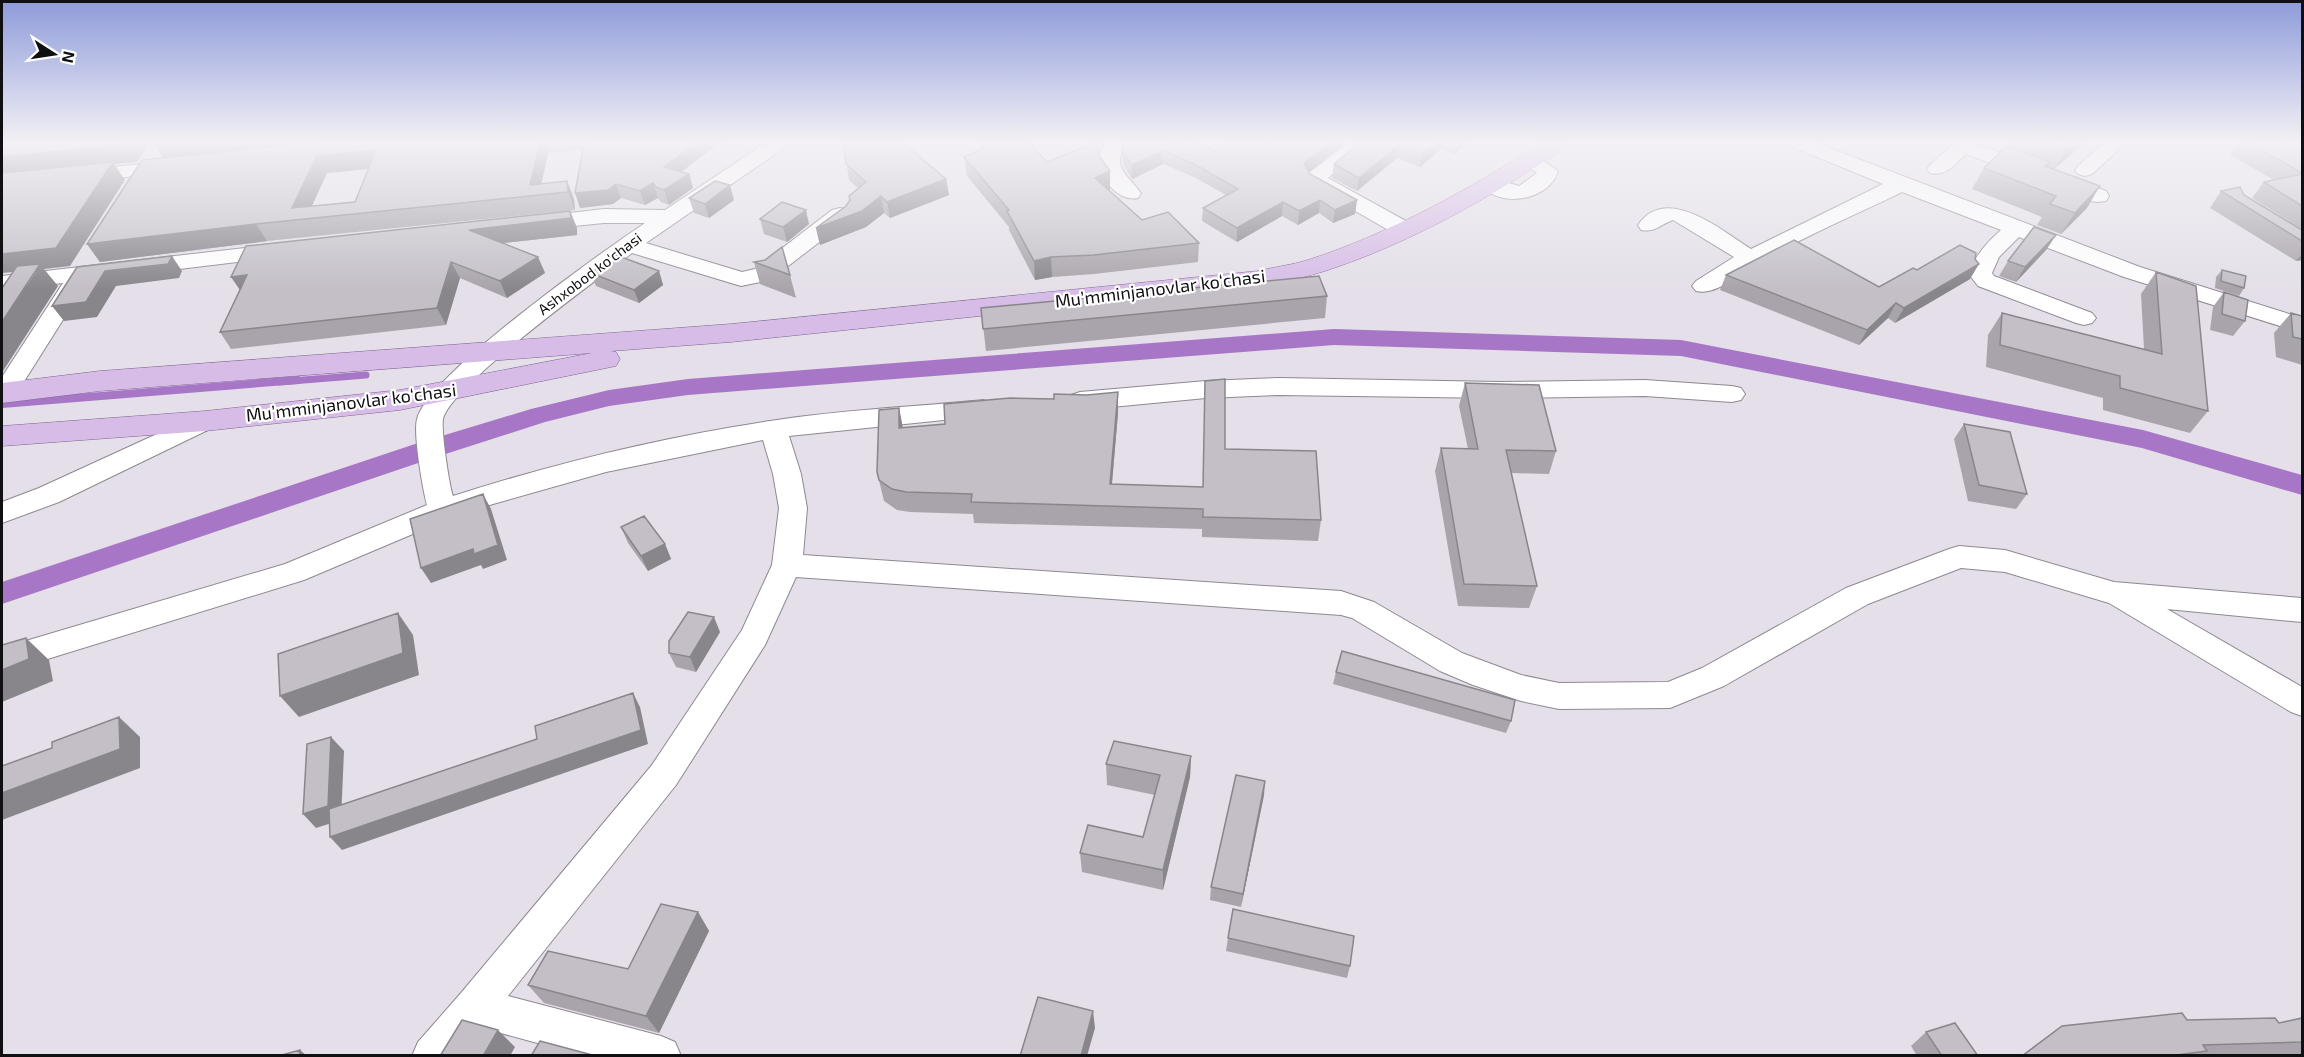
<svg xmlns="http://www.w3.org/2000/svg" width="2304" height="1057" viewBox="0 0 2304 1057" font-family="'Exo 2',sans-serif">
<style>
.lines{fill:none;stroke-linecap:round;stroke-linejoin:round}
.stream-far1{stroke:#a876c6;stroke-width:7}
.stream{stroke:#a876c6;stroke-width:8}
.canal{fill:#a876c6;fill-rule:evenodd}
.minor-casing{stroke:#8e8991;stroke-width:2}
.major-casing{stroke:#7e6291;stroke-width:1}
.minor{fill:#fff;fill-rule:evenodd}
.major{fill:#d6bce6;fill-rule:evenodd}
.wall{fill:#a9a4ab;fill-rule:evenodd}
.shaded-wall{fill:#89868b}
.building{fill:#c4bfc7;stroke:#89868b;stroke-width:1.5;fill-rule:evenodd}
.labels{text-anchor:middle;stroke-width:4.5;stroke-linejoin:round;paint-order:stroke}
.far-street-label{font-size:15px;fill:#100f12;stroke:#fff}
.street-label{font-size:18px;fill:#100f12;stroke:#fff}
</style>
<rect width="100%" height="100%" fill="#e4dfe8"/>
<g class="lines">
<path class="stream-far1" d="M279 382 366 375"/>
<path class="stream" d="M2 404 298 380"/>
<path class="canal" d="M1334 329 1681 340 2143 430 2302 475V495L2142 448 1681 356 1334 345 688 395 609 406 545 422 430 459 2 604V582L412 445 531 409 609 390 688 379Z"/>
<g class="minor-casing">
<path id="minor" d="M767 142H790L787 146 646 243 742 272 755 269 832 210 840 208 848 210 851 215 848 220 770 280 741 286 632 253C598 279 450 386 443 419 441 430 449 485 453 496 556 463 663 437 770 421 839 410 914 407 983 400L992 403 996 409 992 415 789 436 801 474 807 508 803 555 1341 591 1374 602 1462 653 1521 675 1559 683 1668 682 1702 668 1846 588 1949 549 1959 546 2005 550 2114 582 2302 598V622L2167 609 2302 687V716L2291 712 2109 603 2005 572 1961 568 1868 604 1724 686 1670 708 1559 709 1521 701 1473 685 1440 671 1352 618 1341 615 796 577 765 645 676 785 508 996 661 1036 675 1042 681 1056H585L482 1028 459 1056H412L418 1042 461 993 652 765 742 630 772 565 779 508 773 474 763 440 606 472 493 504 453 517 304 580 2 673V648L285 564 427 505C423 490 413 434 417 419 428 375 602 252 645 223H604L534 230 526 228 523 223 526 218 604 209 665 210Z
M1106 142H1126C1111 168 1127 174 1141 193L1138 198C1119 202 1099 179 1099 161 1099 153 1102 148 1106 142Z
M1349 142H1371L1328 178 1413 225 1416 230 1413 235 1405 237 1397 235 1310 185 1305 177 1309 173Z
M1787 142H1814L2140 267 2302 318V333L2124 277 2019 237 1999 257 1992 273 1994 276 2092 313 2096 318 2092 323 2084 325 2076 323 1978 286 1968 273C1976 255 1987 242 2001 230L1902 192C1853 216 1800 238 1753 266 1736 275 1716 296 1696 291L1692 286 1696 281 1734 257 1673 220C1661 224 1655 233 1641 230L1638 225C1667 183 1722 231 1751 249L1883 184 1790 146Z
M1956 142H1978L1977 144 2106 191 2109 196 2106 201 2098 202 2090 201 1966 154C1955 164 1946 177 1930 173L1927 169 1930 165Z
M2105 142H2127L2092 174 2085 176 2078 174 2075 170 2078 166Z
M1530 154 1537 156 1558 171C1550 200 1499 210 1481 184L1485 180 1492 178 1519 186 1537 173 1520 160 1523 156Z
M173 161 180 163 183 167 180 171 81 182 74 180 71 176 74 172 81 170Z
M279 244 287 246 290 251 287 256 88 280 13 399 2 401V377L63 283 2 290V276Z
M1279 378 1499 382 1645 380 1732 386 1741 388 1745 394 1741 400 1732 402 1645 396 1499 398 1279 395 1206 398 1080 410 1071 407 1067 401 1071 395 1080 392 1206 381Z
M205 412 214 415 218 421 214 427 59 502 2 523V502L39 488Z"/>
</g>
<g class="major-casing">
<path id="major" d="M1543 142H1570L1566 147C1491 197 1411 243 1325 271 1304 278 1280 282 1258 287L731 342 611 351 616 352 620 359 616 366 400 410 205 431 2 446V426L205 411 400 390 592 353 100 391 2 403V383L100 371 731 324 1258 271C1274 267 1292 265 1308 260 1391 233 1470 189 1543 142Z"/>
</g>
<use href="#minor" class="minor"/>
<use href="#major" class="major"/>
</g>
<path class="wall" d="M153 142H727L721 145 718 144 681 172 689 174 693 188 669 205 661 202 658 198 645 205 621 198 613 204 580 208 583 150 548 153 541 184 567 181 574 199 575 210 267 241 100 262 87 244 163 157ZM368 169 355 202 312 206 327 173Z
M842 142H902L946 179 949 195 890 218 884 213 866 227 820 245 816 228 846 206 858 188 849 180 845 152H844Z
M979 142H1029L1047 162 1092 143 1089 142H1104L1101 145 1097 144 1100 157 1110 171V190H1109L1142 220 1199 243 1198 262 1094 274 1052 277 1035 280 1009 230V227L967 176 964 157 980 150Z
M1232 142H1346L1309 172 1310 174 1357 200 1355 214 1333 223 1319 213 1298 225 1282 216 1237 242 1202 221 1203 208 1226 195 1194 177 1163 164 1132 179 1123 164 1122 151 1177 144 1214 151Z
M1360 142H1467L1454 154 1441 149 1420 167 1397 158 1357 191 1332 178 1334 164Z
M2010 142H2086L2054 169 2087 208 2061 234 2037 225 2042 217 1972 189 1984 168 2007 146Z
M2239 142H2302V260L2296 261 2210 208 2221 191 2244 195 2302 229 2252 198 2264 182 2274 180 2230 155Z
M689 198 734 200 709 218 694 213Z
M570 211 577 228V235L503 243 538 257 545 273 507 298 460 278 446 325 231 349 220 332Z
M760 219 809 224 787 242 764 234Z
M2056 235 2046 250 2016 282 1999 276 2008 261Z
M754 262 790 275 796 298 760 284Z
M1917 270 1970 279 1895 323 1888 318 1859 345 1720 290 1726 275 1879 287Z
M2222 270 2244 288 2239 296 2215 288 2216 277Z
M659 271 663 285 639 303 596 286 591 273Z
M2156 272 2208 411 2190 433 2103 410V398L1986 367 1988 335 2002 313 2144 349 2141 294Z
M2224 292 2245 321 2233 336 2210 330 2213 307Z
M1327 296 1325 318 986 351 981 308Z
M2291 313 2302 316V365L2276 357 2274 333Z
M1205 381 1225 449 1321 520 1318 541 1202 537V529L974 523 973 514 910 512 897 510 884 501 877 472 899 408 903 428 945 424 1054 399 1118 392V413L1112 484 1203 487Z
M1465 383 1556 451 1549 474 1511 473 1537 586 1529 608 1458 606 1435 471 1441 448 1468 449 1459 406Z
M1964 424 2027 494 2016 509 1968 501 1954 439Z
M621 527 665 544 671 559 648 571 628 543Z
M720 632 696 672 676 667 669 653Z
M1336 672 1511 721 1506 733 1333 684Z
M1191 756 1190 777 1163 890 1082 872 1080 853 1143 837 1155 795 1107 785 1106 764Z
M1264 795 1241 907 1210 900 1211 887Z
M698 912 709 931 659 1033 544 1003 528 985 628 969Z
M1228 938 1350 966 1347 978 1226 951Z
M2302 1018V1055L2022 1056 2187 1020 2279 1023Z
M1926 1032 1978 1056H1917L1911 1046Z"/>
<path class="shaded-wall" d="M127 142H151L137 162 114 164 125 180 70 266 44 269 58 286 3 371 2 369V322L37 270 2 273V157Z
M153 142H339L164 159Z
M540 142H544L548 153 539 195 530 185Z
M698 142H717L718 144 669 181 664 167Z
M720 142H727L721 145Z
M1331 142H1346L1303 177 1304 163Z
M1437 142H1443L1441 149 1420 167 1423 154Z
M1457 142H1467L1454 154Z
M2074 142H2086L2054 169 2066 148Z
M1399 145 1397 158 1357 191 1359 178Z
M376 150 385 167 327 173 306 218 292 208 317 156Z
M1163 150V164L1132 179V165Z
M1110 171V190L1096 197 1095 178Z
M689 174 693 188 669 205 664 190Z
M946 179 949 195 890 218 887 202Z
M567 181 574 199 575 210 568 192Z
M653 183 658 198 645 205 640 191Z
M616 184 621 198 613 204 580 208 575 193Z
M730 185 734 200 709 218 705 204Z
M2100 186 2087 208 2061 234 2075 213Z
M881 196 884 213 866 227 820 245 816 228Z
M1320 200 1319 213 1298 225 1299 211Z
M1357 200 1355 214 1333 223 1335 210Z
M1283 202 1282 216 1237 242V228Z
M806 210 809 224 787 242 783 227Z
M570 211 577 228V235L476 246 469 230Z
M256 224 267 241 100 262 87 244Z
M2056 235 2046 250 2016 282 2025 267Z
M2302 254V260L2296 261Z
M172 256 182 271 179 278 116 286 97 317 64 321 52 306 105 271Z
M538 257 545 273 507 298 500 281Z
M1051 257 1052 277 1035 280 1034 261Z
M451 262 460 278 446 325 437 308Z
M1979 264 1970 279 1895 323 1904 308Z
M659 271 663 285 639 303 634 290Z
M247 275 242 293 231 277Z
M1896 303 1888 318 1859 345 1867 330Z
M1118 392V413L1110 505V484Z
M899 408 903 429 899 428Z
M483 494 491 509 507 560 483 569 481 565 431 583 421 568Z
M665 544 671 559 648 571 641 556Z
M398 613 413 635 419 675 299 717 280 696Z
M714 617 720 632 696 672 690 657Z
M26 638 49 660 53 681 2 702V670Z
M633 693 640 707 648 744 342 850 330 837Z
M119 717 140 737V768L2 820V793Z
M331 737 344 751 341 820 316 828 303 814Z
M1191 756 1190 777 1163 890V870Z
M1265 781 1264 795 1241 907 1243 894Z
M698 912 709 931 659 1033 646 1016Z
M1093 1011 1095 1028 1087 1056H1081Z
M498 1030 515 1047 510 1056H483Z
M300 1050 307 1056H299Z"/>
<path class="building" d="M2 142H127L125 144 2 157Z
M319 142H540L530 185 567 181 568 192 256 224 87 244 142 160ZM376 150 355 202 292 208 317 156Z
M599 142H698L664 167 689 174 664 190 656 187 653 183 640 191 616 184 608 190 575 193 584 143Z
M844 142H902L946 179 887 202 881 196 862 211 816 228 846 206 850 200 849 196 866 182 846 164Z
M980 142H1029L1047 162 1096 142 1100 157 1110 171 1095 178 1142 220 1168 212 1199 243 1094 255 1051 257 1034 261 1007 211 1009 210 964 157 985 148Z
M1124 142H1172L1177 144 1182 142H1197L1214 151 1232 142H1331L1304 163 1310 174 1357 200 1335 210 1320 200 1299 211 1283 202 1237 228 1203 208 1238 189 1194 164 1163 150 1132 165 1122 151Z
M1360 142H1437L1423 154 1399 145 1359 178 1334 164Z
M2047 142H2074L2066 148Z
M2247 142H2302V173Z
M2007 146 2050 162 2045 166 2100 186 2075 213 2050 204 2056 196 1984 168Z
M113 162 56 248 2 254V173Z
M2302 174V206L2264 182Z
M715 181 730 185 705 204 689 198Z
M2240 187 2244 195 2302 230V241L2221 191Z
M782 202 806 210 783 227 760 219Z
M570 211 571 218 469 230 538 257 500 281 451 262 437 308 220 332 247 275 231 277 246 246Z
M2034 227 2056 235 2025 267 2008 261Z
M1794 240 1879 287 1913 268 1917 270 1960 245 1976 253 1975 259 1979 264 1904 308 1896 303 1867 330 1726 275Z
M782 247 790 275 754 262 765 260Z
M616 255 659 271 634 290 591 273Z
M172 256 168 264 105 271 86 302 52 306 77 267Z
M40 264 2 322V288L17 266Z
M2222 270 2246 276 2244 288 2221 281Z
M2156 272 2196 286 2208 411 2120 388V376L2000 345 2002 313 2162 354Z
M1319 276 1327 296 983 329 981 308Z
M2224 292 2248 300 2245 321 2222 314Z
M2291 313 2302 316V339L2293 337Z
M1225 379V449L1316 451 1321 520 1203 517V509L971 502 972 494 906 492 892 489 879 480 877 472 879 410 899 408V428L945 424 944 404 1010 398 1054 399V394L1087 395 1118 392 1110 484 1203 487 1205 381Z
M1465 383 1539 385 1556 451 1506 450 1537 586 1464 584 1441 448 1478 449Z
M1964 424 2010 432 2027 494 1979 485Z
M483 494 498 545 474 554 473 549 421 568 410 519Z
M644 516 665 544 641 556 621 527Z
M688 612 714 617 690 657 669 653V641Z
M398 613 403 653 280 696 278 654Z
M26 638 29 659 2 670V645Z
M1342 651 1515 700 1511 721 1336 672Z
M633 693 641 730 330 837 329 809 537 739 535 726Z
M119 717 120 749 2 793V766L52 748V742Z
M331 737 328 806 303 814 307 744Z
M1114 741 1191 756 1163 870 1080 853 1088 825 1143 837 1160 775 1106 764Z
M1236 775 1265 781 1243 894 1211 887Z
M661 904 698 912 646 1016 528 985 548 951 628 969Z
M1233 909 1354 936 1350 966 1228 938Z
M1038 997 1093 1011 1081 1056H1020Z
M2182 1013 2187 1020 2275 1018 2279 1023 2302 1018V1042L2203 1045 2207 1051 2169 1056H2022L2062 1026Z
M462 1020 498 1030 483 1056H440Z
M1955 1023 1978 1056H1942L1926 1032Z
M540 1041 596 1056H531Z
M300 1050 299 1056H278Z"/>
<linearGradient id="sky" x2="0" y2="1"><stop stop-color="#8e9bda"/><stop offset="0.49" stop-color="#f3f1f5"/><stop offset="1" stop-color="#f3f1f5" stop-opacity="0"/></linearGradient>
<rect width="2304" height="290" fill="url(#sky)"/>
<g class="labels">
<g class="far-street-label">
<text transform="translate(590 274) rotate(-37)" y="5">Ashxobod ko'chasi</text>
</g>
<g class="street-label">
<text transform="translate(1160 289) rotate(-7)" y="6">Mu’mminjanovlar ko‘chasi</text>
<text transform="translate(351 403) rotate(-7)" y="6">Mu’mminjanovlar ko‘chasi</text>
</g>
</g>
<rect width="2304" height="1057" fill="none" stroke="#100f12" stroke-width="6"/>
<g transform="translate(54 54) rotate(102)" stroke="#ffffff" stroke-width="4.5" paint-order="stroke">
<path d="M0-4.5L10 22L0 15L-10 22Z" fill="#100f12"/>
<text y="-9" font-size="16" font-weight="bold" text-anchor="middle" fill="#100f12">N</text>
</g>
</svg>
